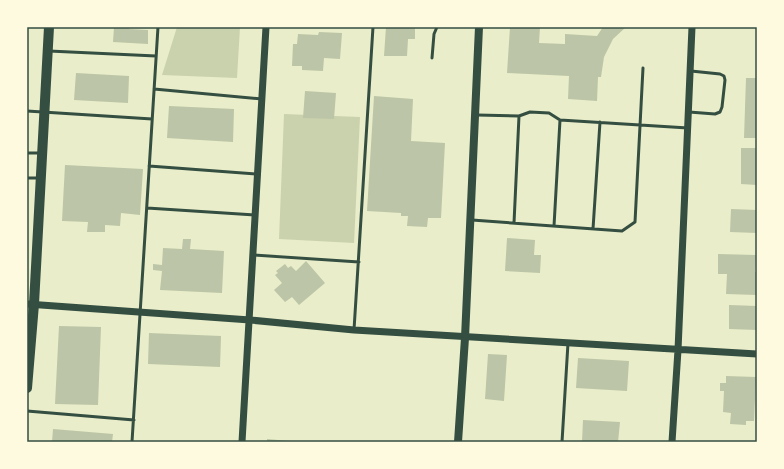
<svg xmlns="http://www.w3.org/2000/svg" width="784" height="469" viewBox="0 0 784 469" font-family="Cabin,sans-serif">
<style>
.green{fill:#cad2ad}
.building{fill:#bcc5a7}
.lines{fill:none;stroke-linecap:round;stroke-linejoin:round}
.service{stroke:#344e41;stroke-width:3}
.tertiary{stroke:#344e41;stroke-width:7}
.secondary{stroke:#344e41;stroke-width:8}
.primary{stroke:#344e41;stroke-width:10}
.neatline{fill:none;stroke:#344e41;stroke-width:1.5}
</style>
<rect width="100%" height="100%" fill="#e9edc9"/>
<path class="green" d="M177 27H240L237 78 162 75Z
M284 114 360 117 354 243 279 239Z"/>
<path class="building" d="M114 27H129V29L148 30V44L113 42Z
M386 27H415V39H408L407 56H384Z
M510 27H540L539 43 565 44V34L597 36 603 27H626L613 39 604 57 601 77H598L597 101 568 99 569 76 507 73Z
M319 32 342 33 340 59 324 58 323 71 302 70V66H292L293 44H297L298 34 318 35Z
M76 73 129 76 128 103 74 100Z
M746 78H757V138H744Z
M305 91 336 93 334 119 303 118Z
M374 96 413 99 411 141 445 143 441 218H428L427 227 407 226 408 216H401V213L367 211Z
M169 106 234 109 233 142 167 138Z
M741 148H757V185L741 184Z
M65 165 143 169 140 215 121 213 120 226 105 225V232H87L88 222 62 221Z
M731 209 757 210V233L730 232Z
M507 238 535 240 534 255H541L540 273 505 271Z
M183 239H191L190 249 224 251 222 293 160 290 162 271 153 270V264L162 265 163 248 182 249Z
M718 254 756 255 755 272H757V295L726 294 727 274H718Z
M306 261 325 283 299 305 292 297 285 302 274 290 282 283 275 275 278 273 276 271 285 264 288 268 291 266 296 271Z
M729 305 757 306V330L729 329Z
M59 326 101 327 98 405 55 404Z
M149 333 221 336 220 367 148 364Z
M488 354 507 355 504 401 485 399Z
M578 358 629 361 627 391 576 388Z
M726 376 756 377 754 421H746V425L730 424 731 413 723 412 724 391H720V383H726Z
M583 420 620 422 618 442H582Z
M53 429 113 434 112 442H52Z
M267 439 290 441V442H267Z"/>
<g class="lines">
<path class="service" d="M49 51 156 56
M432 58 434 34 437 27
M154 89 262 99
M27 111 152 119
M689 112 715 114 720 112 722 107 725 80 724 76 720 74 691 71
M477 115 519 116 530 112 549 113 560 120 688 128
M27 153H41
M149 166 257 174
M27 178H39
M147 208 255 215
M472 220 622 231 635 222 643 68
M514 223 519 116
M554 226 560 120
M593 229 600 122
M253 255 359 262
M354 330 373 27
M27 411 134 420
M132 442 158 27
M562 442 568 343"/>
<path class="tertiary" d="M27 304 250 320 354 330 757 354
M242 442 266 27
M672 442 678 350 692 27"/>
<path class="secondary" d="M458 442 465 338 479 27"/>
<path class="primary" d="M27 388 34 304 49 27"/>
</g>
<rect width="784" height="469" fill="none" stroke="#fefae0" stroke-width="56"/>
<rect x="28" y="28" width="728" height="413" class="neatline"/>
</svg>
